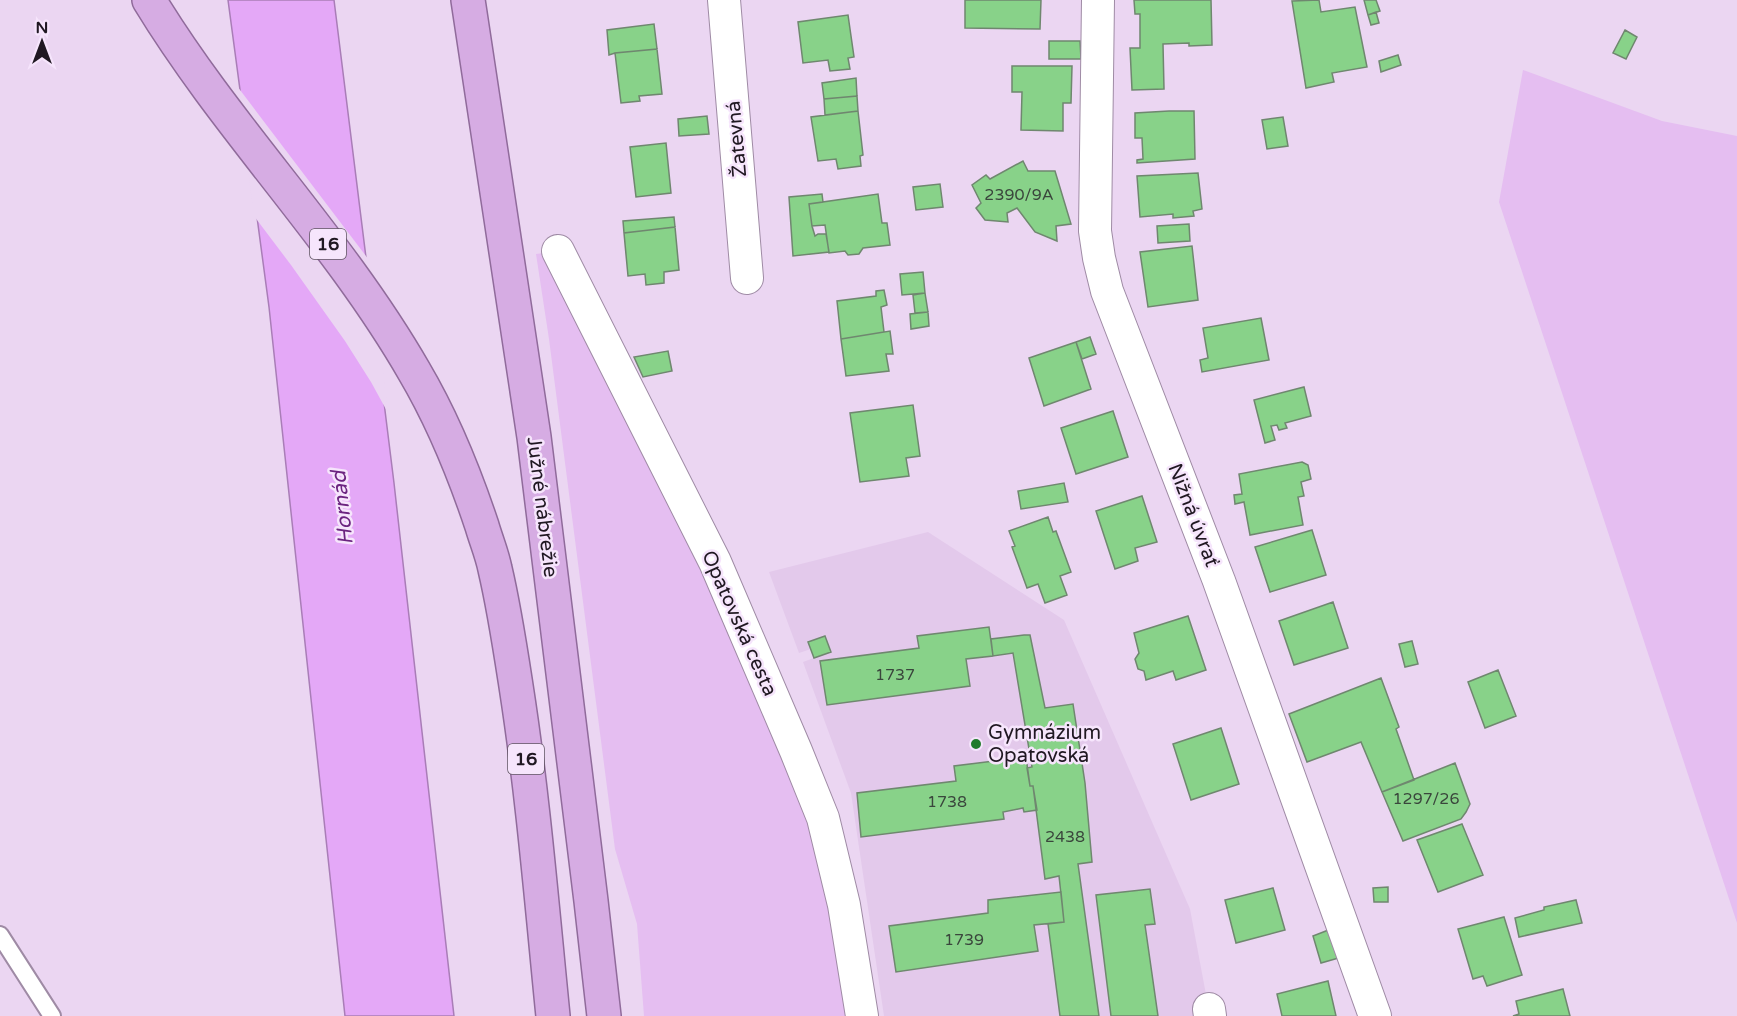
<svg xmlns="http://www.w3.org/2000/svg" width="1737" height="1016" viewBox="0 0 1737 1016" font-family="'Varela Round',sans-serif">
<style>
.built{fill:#e3c9eb}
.green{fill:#e5bef1}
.water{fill:#e4a8f7;stroke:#a97db7;stroke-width:1.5}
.pier{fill:#ebd6f2}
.building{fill:#88d289;stroke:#6f876f;stroke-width:1.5}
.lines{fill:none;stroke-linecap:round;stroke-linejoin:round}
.service-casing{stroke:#9f8ba5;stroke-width:20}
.minor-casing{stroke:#9f8ba5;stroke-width:34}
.trunk-casing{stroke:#906b9b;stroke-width:36}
.service{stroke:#fff;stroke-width:16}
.minor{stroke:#fff;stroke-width:32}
.trunk{stroke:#d6ace3;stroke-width:33}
.poi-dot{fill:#207b2b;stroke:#f6e5fc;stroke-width:2}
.labels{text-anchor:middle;stroke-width:5;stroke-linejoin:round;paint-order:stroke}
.number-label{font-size:16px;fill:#3a463c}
.shield{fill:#f6e5fc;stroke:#605663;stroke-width:1.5}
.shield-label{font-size:18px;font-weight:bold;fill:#201822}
.street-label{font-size:20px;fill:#201822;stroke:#f6e5fc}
.poi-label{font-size:20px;fill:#201822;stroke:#f6e5fc;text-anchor:start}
.water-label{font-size:21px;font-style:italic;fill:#6c2480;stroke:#f6e5fc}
</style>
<rect width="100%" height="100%" fill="#ebd6f2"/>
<path class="built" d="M928 532 1064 620 1190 909 1210 1016H884L851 793 803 662 814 658 811 649 799 653 769 572Z"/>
<path class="green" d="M1523 70 1662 121 1737 136V923L1499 202Z
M558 251 796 751 862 1016H644L637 924 615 849 549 339 536 254Z"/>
<path class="water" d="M228 0H334L394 483 454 1016H345L269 307Z"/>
<path class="pier" d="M237 86 369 260 388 413 371 382 345 341 291 265 254 216Z"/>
<path class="building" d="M965 0H1041L1040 29 965 28Z
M1134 0H1211L1212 45 1189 46V43L1163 44 1164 89 1132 90 1130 48H1140V14H1135Z
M1319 0 1321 12 1355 7 1367 67 1332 73 1334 82 1306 88 1292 1Z
M1364 0H1376L1380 11 1368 15Z
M1376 12 1379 23 1371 25 1368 15Z
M848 15 854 57 848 58 850 69 830 71 828 60 803 63 798 22Z
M654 24 657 49 615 53 609 55 607 30Z
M1625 30 1637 37 1626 59 1613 53Z
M1049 41H1080L1081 59H1049Z
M657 49 662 94 639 96 640 101 621 103 615 53Z
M1398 55 1401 65 1381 72 1379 61Z
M1012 66H1072L1071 103H1063V131L1021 130 1022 92H1012Z
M856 78 857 96 824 99 822 83Z
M857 96 858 111 825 115 824 99Z
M858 111 863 155 860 156 861 166 838 169 836 159 818 161 811 117Z
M1169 111H1194L1195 159 1137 163V160L1143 159 1142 138H1135V113Z
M707 116 709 134 679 136 678 119Z
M1283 117 1288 146 1267 149 1262 120Z
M666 143 671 193 636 197 630 147Z
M1023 161 1028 171H1055L1071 224 1056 226 1057 241 1035 232 1017 208 1007 213 1008 222 985 220 976 208 981 203 972 185 986 175 990 179Z
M1198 173 1202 209 1193 211 1194 216 1173 218V214L1140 217 1137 176Z
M940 184 943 207 916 210 913 187Z
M822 194 823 202 809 204 812 226 815 236 818 234H826L829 252 793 256 789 197Z
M878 194 882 223H887L890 245 863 248 859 254 848 255 845 251 829 253 825 225 812 226 809 204Z
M674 217 675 227 624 233 623 221Z
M1189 224 1190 241 1158 243 1157 226Z
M675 227 679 270 664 272V283L646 285 645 274 628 276 624 233Z
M1192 246 1198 300 1148 307 1140 252Z
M923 272 925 293 902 295 900 274Z
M884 290 887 305 881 307 884 332 841 339 837 301 876 296V291Z
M925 293 928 312 915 313 913 295Z
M928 312 929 326 911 329 910 314Z
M1261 318 1269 360 1202 372 1200 360 1208 358 1203 328Z
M890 331 893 354H886L889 371 846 376 841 339Z
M1090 337 1096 354 1082 359 1076 342Z
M1076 342 1091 389 1044 406 1029 358Z
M668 351 672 371 643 377 634 357Z
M1304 387 1311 416 1285 423 1287 428 1279 430 1277 425 1271 426 1275 440 1265 443 1254 400Z
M913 405 920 456 906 458 909 476 860 482 850 413Z
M1113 411 1128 457 1076 474 1061 428Z
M1302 462 1308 465 1311 479 1301 482 1304 496 1298 497 1303 525 1250 535 1244 502 1235 504 1234 495 1242 494 1239 474Z
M1064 483 1068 502 1021 509 1018 491Z
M1142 496 1157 542 1135 548 1138 561 1115 569 1096 511Z
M1048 517 1053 532 1056 531 1071 572 1060 576 1067 595 1045 603 1038 584 1027 588 1012 547 1015 546 1009 531Z
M1312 530 1326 575 1270 592 1255 547Z
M1333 602 1348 648 1294 665 1279 621Z
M1188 616 1206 670 1176 680 1173 671 1146 680 1144 671 1138 669 1135 659 1139 653 1134 633Z
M989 627 993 656 966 659 970 686 827 705 820 661 919 648 917 636Z
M1024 635H1030L1045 708 1073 704 1085 783 1092 862 1078 864 1099 1016H1060L1048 924 1064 922 1059 876 1045 879 1033 786H1030L1027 768 1032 767 1013 653 993 656 991 639Z
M825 636 831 652 814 658 808 642Z
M1412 641 1418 664 1405 667 1399 644Z
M1498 670 1516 716 1485 728 1468 682Z
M1381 678 1399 727 1396 729 1414 780 1382 792 1361 742 1307 762 1289 714Z
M1221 728 1239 784 1191 800 1173 744Z
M1026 757 1030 786H1033L1037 810 1024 812 1023 808 1003 812 1004 819 861 837 857 793 956 781 954 766Z
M1455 763 1470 804 1466 812 1461 819 1403 841 1382 792Z
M1462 824 1483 875 1438 892 1417 840Z
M1388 887V902H1374L1373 888Z
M1273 888 1285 930 1236 943 1225 900Z
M1150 889 1155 924 1145 925 1158 1016H1111L1096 895Z
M1061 892 1064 922 1034 925 1038 951 896 972 889 926 988 913V900Z
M1576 900 1582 923 1519 937 1515 918 1544 910V907Z
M1504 917 1522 975 1487 986 1483 976 1473 979 1458 929Z
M1331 929 1342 957 1321 963 1313 936Z
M1328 981 1336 1016H1282L1277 994Z
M1563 989 1570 1016H1513L1519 1014 1516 1001Z"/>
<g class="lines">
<g class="service-casing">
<path id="service" d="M0 935 52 1016"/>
</g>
<g class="minor-casing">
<path id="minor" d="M724 0 747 278
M1098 0 1095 231 1099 258 1107 291 1219 581 1375 1016
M558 251 715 562 796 751 823 818 844 905 862 1016
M1209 1009 1210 1016"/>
</g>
<g class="trunk-casing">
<path id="trunk" d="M149 0C228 130 338 239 414 371 443 420 464 472 482 526 486 540 492 554 495 569 504 607 510 647 516 686 533 795 542 906 553 1016
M468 0 534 437 591 901 604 1016"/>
</g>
<use href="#service" class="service"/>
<use href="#minor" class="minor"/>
<use href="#trunk" class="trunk"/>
</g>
<circle class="poi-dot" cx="976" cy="744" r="6"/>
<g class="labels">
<g class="number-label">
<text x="1019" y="200">2390/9A</text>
<text x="895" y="680">1737</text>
<text x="1426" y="804">1297/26</text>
<text x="947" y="807">1738</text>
<text x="1065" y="842">2438</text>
<text x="964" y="945">1739</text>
</g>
<g class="shield">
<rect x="310" y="229" width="36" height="30" rx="4.5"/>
<rect x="508" y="744" width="36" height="30" rx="4.5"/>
</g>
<g class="shield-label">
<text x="328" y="250">16</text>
<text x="526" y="765">16</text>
</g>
<g class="street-label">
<text transform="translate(736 139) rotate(-95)" y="7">Žatevná</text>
<text transform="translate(543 507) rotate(83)" y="7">Južné nábrežie</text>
<text transform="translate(1194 515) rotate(69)" y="7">Nižná úvrať</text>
<text transform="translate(740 623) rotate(66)" y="7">Opatovská cesta</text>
</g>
<g class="poi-label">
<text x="988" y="739">Gymnázium<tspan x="988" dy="23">Opatovská</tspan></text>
</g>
<g class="water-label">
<text transform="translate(342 508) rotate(-96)" y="7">Hornád</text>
</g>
</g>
<g transform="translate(42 42)" stroke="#f6e5fc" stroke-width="4.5" paint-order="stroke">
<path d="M0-4.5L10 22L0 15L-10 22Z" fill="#201822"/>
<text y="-9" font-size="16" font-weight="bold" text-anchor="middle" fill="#201822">N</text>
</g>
</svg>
